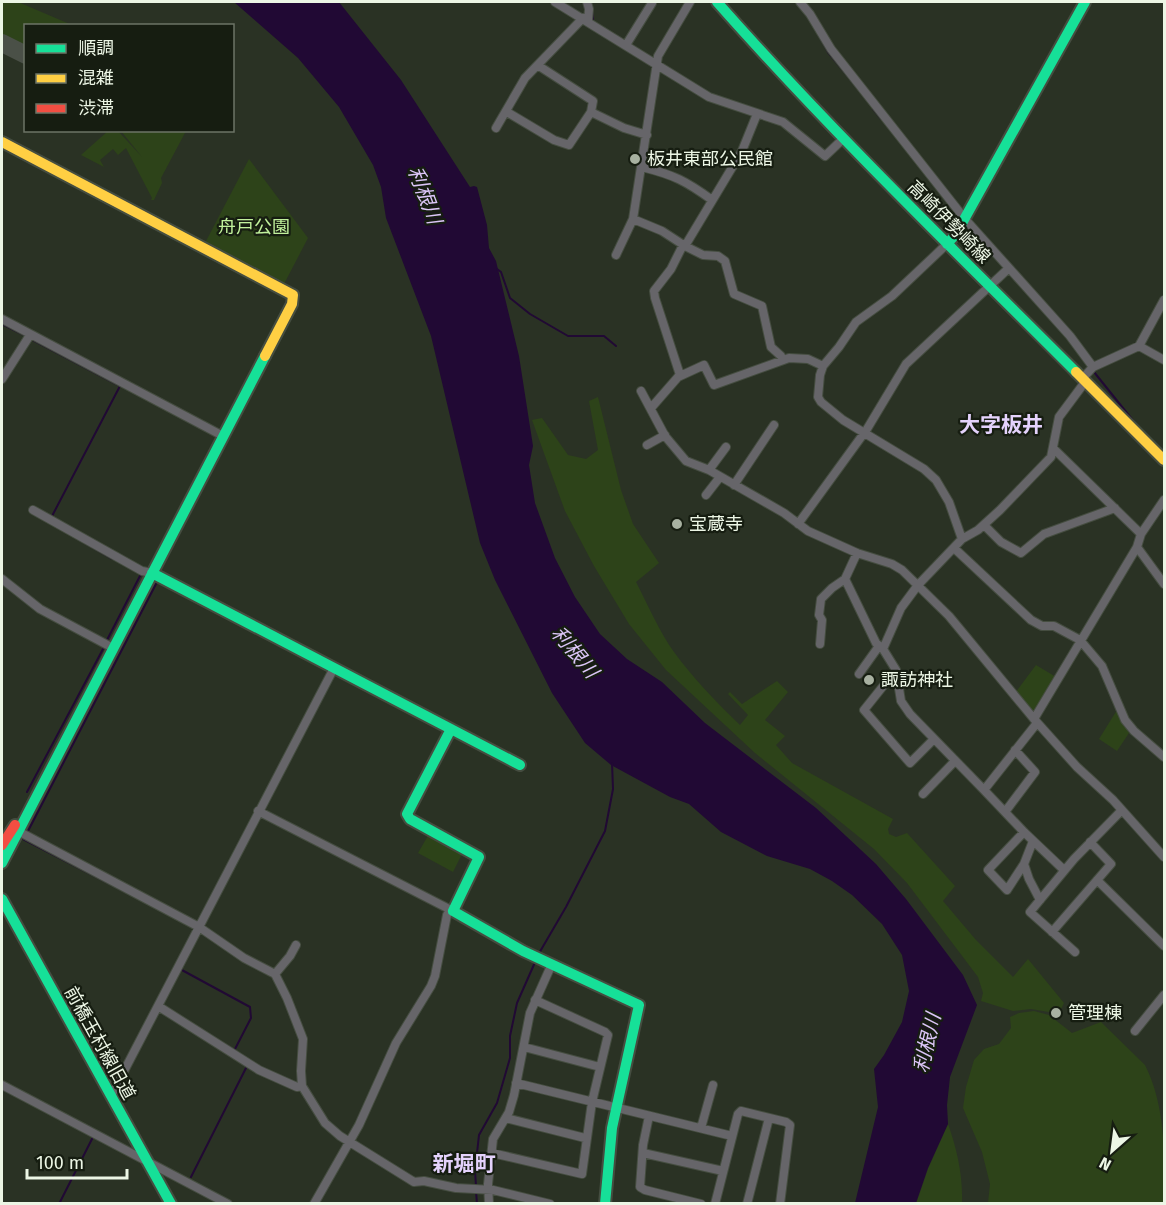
<svg xmlns="http://www.w3.org/2000/svg" width="1166" height="1205" viewBox="0 0 1166 1205" font-family="'Fira Sans','Noto Sans JP',sans-serif">
<style>
.green{fill:#2d4319}
.water{fill:#210934}
.lines{fill:none;stroke-linecap:round;stroke-linejoin:round}
.stream{stroke:#210934;stroke-width:2}
.taxiway{stroke:#4a5047;stroke-width:18}
.street-casing{stroke:#454d40;stroke-width:10}
.fast-casing{stroke:#454d40;stroke-width:14}
.slow-casing{stroke:#454d40;stroke-width:14}
.jam-casing{stroke:#454d40;stroke-width:14}
.street{stroke:#666569;stroke-width:8}
.fast{stroke:#16e098;stroke-width:10}
.slow{stroke:#ffcf43;stroke-width:10}
.jam{stroke:#f24e42;stroke-width:10}
.poi-dot{fill:#a8b1a1;stroke:#161d11;stroke-width:2}
.labels{text-anchor:middle;stroke-width:4.5;stroke-linejoin:round;paint-order:stroke}
.poi-label{font-size:18px;fill:#ecf6e5;stroke:#161d11;text-anchor:start}
.street-label{font-size:18px;fill:#ecf6e5;stroke:#161d11}
.park-label{font-size:18px;fill:#c1f19c;stroke:#161d11}
.water-label{font-size:20px;font-style:italic;fill:#dbc5f7;stroke:#161d11}
.quarter-label{font-size:21px;font-weight:bold;fill:#e4d2fc;stroke:#161d11}
</style>
<rect width="100%" height="100%" fill="#2a3224"/>
<path class="green" d="M2 2H18L72 25 26 26 25 47 2 35Z
M108 131H118L142 157 121 131H186L161 178 162 183 154 200H151L152 198 126 148 118 155 113 149 100 160 104 167 81 155Z
M249 159 308 238 284 284 205 243Z
M598 397 621 490 633 524 659 563 636 582C648 605 659 631 674 652 693 678 717 703 740 725L748 715 728 694 730 692 742 704 777 681 788 692 765 720 785 736 776 745 792 763 893 819 888 829 889 834 896 837 907 833 955 886 943 901 976 940 1013 977 1028 959 1064 1003 1061 1009 1054 1006 1049 1012 1031 1009 1013 1011 981 1001 983 993 978 977 907 883 874 849 755 753 666 670 629 624 594 566 565 511 532 420 542 418 568 455 586 459 598 450 589 401Z
M1036 665 1056 677 1035 712 1015 693Z
M1117 710 1129 733 1117 751 1099 739Z
M429 834 463 852 453 872 418 853Z
M1034 1011 1049 1015 1072 1033 1101 1022 1145 1065C1166 1107 1165 1157 1164 1203H988L990 1184 982 1152 963 1108 966 1087 974 1060 984 1049 999 1044 1011 1028 1010 1017 1019 1013Z
M948 1124C957 1149 963 1176 962 1203L916 1204 928 1169Z"/>
<path class="water" d="M234 2H339L401 80 470 187 474 186 477 187 487 225 489 248 496 261 519 356 533 446 529 465 535 503 555 558 575 597 600 634 627 659 662 682 705 723 816 808 876 864 906 899 963 975 977 1005 950 1077 947 1105 948 1124 928 1168 916 1203H855L878 1107 874 1069 884 1055 902 1022 909 991 902 955 882 924 852 895 832 881 810 869 767 856 721 832 689 804 670 797 611 765 585 743 552 693 495 580 480 543 431 336 386 218 381 187 373 165 339 107 298 58Z"/>
<g class="lines">
<path class="stream" d="M592 10 593 19
M818 34 828 52 868 101
M873 109 881 119
M497 269 501 272 510 298 530 314 568 336H604L616 346
M2 324 26 336
M31 339 120 386 51 518
M1094 372 1135 423
M76 538 112 559
M107 640 141 574
M27 792 103 649
M27 833 156 584
M23 839 135 897
M538 955 566 907 605 831 613 789 612 763
M180 969 250 1007 251 1018 235 1049
M191 1177 247 1066 245 1065
M476 1186 475 1171 479 1135 497 1103 510 1058V1036L517 1003 536 960
M476 1191 477 1204
M59 1204 93 1137"/>
<path class="taxiway" d="M2 43 26 55"/>
<g class="street-casing">
<path id="street" d="M555 2 709 97 783 122 825 156 843 139
M587 2 589 9 588 21
M800 2 810 14 831 49 965 219 1070 336 1093 367
M626 45 652 3
M507 112 554 140 569 145 591 112 593 101 539 66
M591 112 624 128 647 135
M496 128 525 78 583 18
M642 167C674 175 686 181 712 200
M633 219 662 231 685 246 703 255 718 256 725 261 734 294 762 306 771 347 781 356 782 360
M947 244 892 296 856 322 839 347 823 366 820 375 818 397 821 402 843 420 924 469 936 480 949 502 962 539
M616 255 633 219 658 56 690 2
M2 319 223 436
M1139 346 1164 360
M680 375 655 298 654 291 671 269 682 247 685 246 742 151 757 114
M2 379 30 335
M1082 379 1093 367 1139 346 1164 300
M641 391 665 436 686 461 709 470 784 513 808 531 857 553 892 564 902 570 949 616 1034 719 1077 767 1113 800 1164 857
M651 408 678 377 704 365 714 385 789 358 808 359 823 366
M647 445 665 435
M1054 449 1141 534
M709 470 726 447
M734 485 774 425
M706 495 720 477
M33 510 142 571 152 573
M798 524 867 429 906 364 1009 268
M984 525 1001 542 1021 553 1044 534 1115 508
M1137 547 1164 584
M954 548 1031 620 1042 626H1054L1080 640 1102 666 1125 720 1134 731 1164 757
M2 579 40 609 113 648
M845 579 876 643 883 649
M820 644 822 620 819 615 821 599 832 588 845 579 857 553
M896 670 864 710 910 763 934 739
M859 674 879 646
M1034 719 1137 547 1141 534 1164 500
M1037 723 984 790 910 714 901 701 896 670 883 649 901 608 918 585 962 539 978 530 1000 510 1051 457 1059 417 1085 382
M984 790 1024 832 1064 870
M923 794 955 761
M258 811 453 911
M1005 812 1035 772 1015 750
M16 830 199 927 244 958 275 974 287 998 303 1039 301 1071 302 1086 325 1123 340 1136 414 1182 424 1181 456 1188 493 1190 550 1204
M1024 832 988 870 1007 890 1024 864 1033 841
M1024 864 1029 879 1040 900
M1097 880 1164 946
M1052 932 1111 864 1090 842
M1075 952 1030 912 1074 859 1122 810
M275 974 290 956 296 945
M158 1006 259 1070 297 1087 302 1086
M1135 1031 1164 995
M524 1047 600 1067
M516 1083 732 1136
M2 1085 228 1204
M111 1096 334 668
M649 1116 643 1145 640 1187 645 1190 701 1204
M506 1118 585 1138
M701 1128 713 1085
M492 1153 582 1174 592 1102 608 1035 605 1032 535 1000
M643 1153 723 1171
M314 1204 359 1125 396 1043 431 986 435 976 447 915 449 911
M489 1204 488 1184 493 1139 509 1112 514 1095 530 1013 551 966
M715 1204 738 1114 741 1111 786 1122 790 1125 780 1204
M747 1204 769 1118"/>
</g>
<g class="fast-casing">
<path id="fast" d="M717 2C831 131 954 250 1076 372
M947 244 956 234 1085 2
M152 573 520 765
M451 729 407 814 410 819 479 857 453 911 523 951 639 1005 612 1128 605 1204
M2 863 265 356
M2 899 171 1204"/>
</g>
<g class="slow-casing">
<path id="slow" d="M2 142 293 295 292 304 265 356
M1076 372 1164 460"/>
</g>
<g class="jam-casing">
<path id="jam" d="M2 845 15 825"/>
</g>
<use href="#street" class="street"/>
<use href="#fast" class="fast"/>
<use href="#slow" class="slow"/>
<use href="#jam" class="jam"/>
</g>
<g class="poi-dot">
<circle cx="635" cy="159" r="6"/>
<circle cx="677" cy="524" r="6"/>
<circle cx="869" cy="680" r="6"/>
<circle cx="1056" cy="1013" r="6"/>
</g>
<g class="labels">
<g class="poi-label">
<text x="647" y="165">板井東部公民館</text>
<text x="689" y="530">宝蔵寺</text>
<text x="881" y="686">諏訪神社</text>
<text x="1068" y="1019">管理棟</text>
</g>
<g class="street-label">
<text transform="translate(949 222) rotate(45)" y="6">高崎伊勢崎線</text>
<text transform="translate(100 1043) rotate(61)" y="6">前橋玉村線旧道</text>
</g>
<g class="park-label">
<text x="254" y="233">舟戸公園</text>
</g>
<g class="water-label">
<text transform="translate(425 195) rotate(69)" y="7">利根川</text>
<text transform="translate(575 652) rotate(50)" y="7">利根川</text>
<text transform="translate(927 1043) rotate(-77)" y="7">利根川</text>
</g>
<g class="quarter-label">
<text x="1001" y="432">大字板井</text>
<text x="464" y="1171">新堀町</text>
</g>
</g>
<rect width="1166" height="1205" fill="none" stroke="#ecf6e5" stroke-width="6"/>
<rect x="24" y="24" width="210" height="108" fill="#161d11" stroke="#6c7466" stroke-width="1.5"/>
<rect x="36" y="44" width="30" height="9" fill="#16e098" stroke="#6c7466" stroke-width="1.5"/>
<text x="78" y="54" font-size="18" fill="#ecf6e5">順調</text>
<rect x="36" y="74" width="30" height="9" fill="#ffcf43" stroke="#6c7466" stroke-width="1.5"/>
<text x="78" y="84" font-size="18" fill="#ecf6e5">混雑</text>
<rect x="36" y="104" width="30" height="9" fill="#f24e42" stroke="#6c7466" stroke-width="1.5"/>
<text x="78" y="114" font-size="18" fill="#ecf6e5">渋滞</text>
<g transform="translate(1112 1151) rotate(208)" stroke="#161d11" stroke-width="4.5" paint-order="stroke">
<path d="M0-4.5L10 22L0 15L-10 22Z" fill="#ecf6e5"/>
<text y="-9" font-size="16" font-weight="bold" text-anchor="middle" fill="#ecf6e5">N</text>
</g>
<path d="M27 1169v9h100v-9" fill="none" stroke="#ecf6e5" stroke-width="3"/>
<text x="36" y="1169" font-size="18" fill="#ecf6e5" stroke="#161d11" stroke-width="4.5" paint-order="stroke">100 m</text>
</svg>
